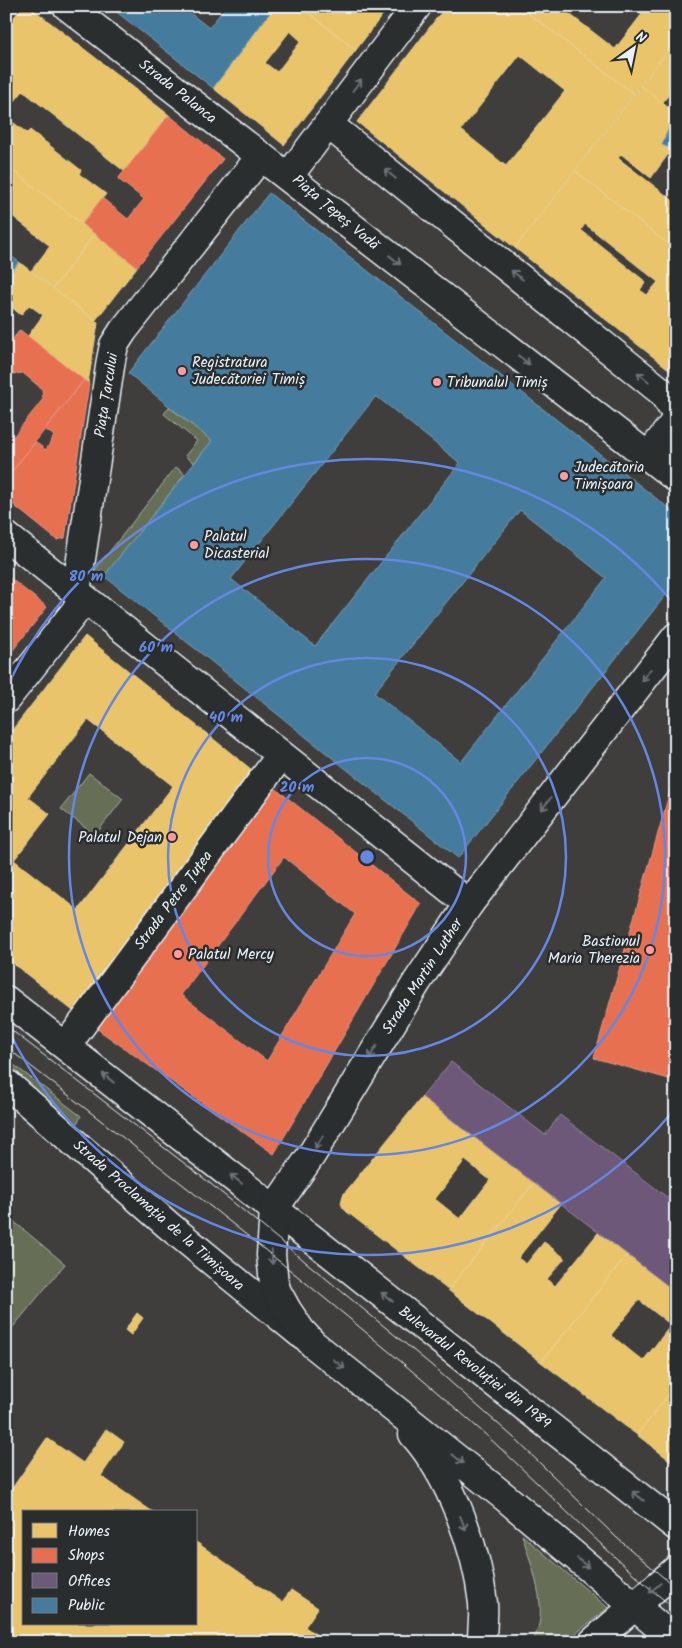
<svg xmlns="http://www.w3.org/2000/svg" width="682" height="1648" viewBox="0 0 682 1648" font-family="Kalam,sans-serif">
<style>
.green{fill:#666e54;stroke:#a7b0a6}
.homes{fill:#e9c46a;stroke:#e9d295;fill-rule:evenodd}
.shops{fill:#e76f51;stroke:#e79683;fill-rule:evenodd}
.offices{fill:#6d597a;stroke:#9287a0}
.public{fill:#457b9d;stroke:#769eb8;fill-rule:evenodd}
.lines{fill:none;stroke-linecap:round;stroke-linejoin:round}
.street-casing{stroke:#e8f1f8;stroke-width:31}
.secondary-casing{stroke:#e8f1f8;stroke-width:31}
.street{stroke:#2a2d2e;stroke-width:28}
.secondary{stroke:#2a2d2e;stroke-width:28}
.tram{stroke:#e8f1f8;stroke-width:1}
.oneway{stroke:#6c7275}
.ring{fill:none;stroke:#6487e3;stroke-width:2.5}
.poi-dot{fill:#ff9aa2;stroke:#2a2d2e;stroke-width:2}
.labels{text-anchor:middle;stroke-width:5;stroke-linejoin:round;paint-order:stroke}
.street-label{font-size:15px;fill:#e8f1f8;stroke:#2a2d2e}
.poi-label{font-size:15px;fill:#e8f1f8;stroke:#2a2d2e;text-anchor:start}
.centre{fill:#6487e3;stroke:#2a2d2e;stroke-width:2.5}
.ring-label{font-size:15px;text-anchor:middle;font-weight:bold;fill:#6487e3;stroke:#2a2d2e;stroke-width:5;stroke-linejoin:round;paint-order:stroke}
</style>
<rect width="100%" height="100%" fill="#403e3d"/>
<filter id="ink" filterUnits="userSpaceOnUse"><feTurbulence type="fractalNoise" baseFrequency=".02" numOctaves="2"/><feDisplacementMap in="SourceGraphic" scale="10" xChannelSelector="R" yChannelSelector="G"/><feConvolveMatrix kernelMatrix="1 2 1 2 8 2 1 2 1" color-interpolation-filters="sRGB"/></filter>
<g filter="url(#ink)">
<path class="green" d="M169 407 212 441 194 463 185 456 197 441 164 414Z
M176 467 185 474 104 576 95 570Z
M89 773 123 799 95 835 61 809Z
M6 1059 81 1116 76 1125 29 1085Z
M6 1215 65 1264 9 1332 6 1330Z
M522 1535 608 1608 565 1642H533C535 1635 539 1627 540 1619 543 1595 529 1557 522 1535Z"/>
<path class="homes" d="M23 6H29L169 115 124 171 23 91 6 112V27Z
M275 6H300L356 50 284 145 213 88ZM290 31 301 41 277 72 265 63Z
M300 6H389L356 50Z
M446 6H519L634 94 515 248 357 122ZM520 55 565 91 506 166 461 130Z
M519 6H559L615 49 642 14 633 6H674L676 8V40L634 94Z
M676 40V86L662 103 641 86Z
M641 86 674 112 662 145 672 149 651 178 621 154 618 158 676 203V250L575 171Z
M6 117 27 133 30 130 81 170 79 174 106 194 82 224 6 165Z
M6 165 95 234 53 288 31 271 50 246 6 211Z
M575 171 676 250 675 374 515 248ZM585 224 658 282 647 295 640 290 646 282 581 230Z
M95 234 137 267 95 321 53 288Z
M19 262 98 323 88 383 28 336 43 315 29 305 21 315 6 303V278Z
M85 636 257 774 77 1014 6 958V738ZM88 720 173 786 78 910 14 860 50 814 28 797Z
M422 1097 534 1183 448 1290 347 1212 343 1208 341 1203 343 1195ZM465 1160 490 1180 460 1219 435 1199Z
M534 1183 561 1204 518 1258 526 1264 544 1242 565 1258 547 1279 555 1286 598 1233 627 1255 541 1362 448 1290Z
M627 1255 676 1292V1385L637 1435 541 1362ZM639 1300 671 1325 643 1361 611 1335Z
M137 1313 143 1318 131 1335 125 1330Z
M676 1385V1465L637 1435Z
M106 1429 124 1442 101 1476 153 1512H24V1624H196V1542L282 1602 291 1590 318 1608 305 1627 324 1640 322 1642H6V1497L47 1438 83 1463Z"/>
<path class="shops" d="M169 115 223 159 137 267 82 224 102 198 128 219 144 199 118 179Z
M20 330 84 380 6 479V438L13 437 43 399 42 389 23 373 12 374 6 382V347Z
M84 380 89 384 65 538 57 540 6 499V479L35 442 46 450 54 436 45 429Z
M6 575 47 607 6 659Z
M676 770V1081L594 1058Z
M270 784 421 904 274 1154 93 1026ZM284 857 355 914 267 1061 181 995Z"/>
<path class="offices" d="M451 1062 545 1135 560 1115 676 1204V1292L422 1097Z"/>
<path class="public" d="M109 6H181L209 28 226 6H275L213 88Z
M676 109V150L662 145Z
M269 193 676 514V582L458 858 104 576 212 441 128 373ZM376 396 460 463 315 646 231 579ZM520 510 606 578 461 762 374 693Z
M6 252 19 262 6 278Z"/>
<g class="lines">
<g class="street-casing">
<path id="street" d="M67 6 676 478
M328 124 662 392 676 413
M288 177 417 6
M648 457 676 420
M6 536 469 904
M76 592 111 360 114 345 123 331 261 156
M6 699 85 599
M6 1000 320 1245 676 1526
M66 1046 281 755
M6 1083 168 1225 301 1334"/>
</g>
<g class="secondary-casing">
<path id="secondary" d="M676 637 469 904 417 982 312 1154 274 1209 271 1255 274 1283 277 1292 287 1310 301 1331 313 1344 506 1498 676 1641
M413 1434C450 1475 477 1549 483 1603 484 1616 482 1629 482 1642
M593 1642 676 1570"/>
</g>
<use href="#street" class="street"/>
<use href="#secondary" class="secondary"/>
<path class="tram" d="M6 1026 206 1180 430 1364 513 1437 617 1538 676 1588
M6 1047C159 1165 312 1284 459 1411 533 1475 599 1548 676 1610"/>
</g>
<defs><path id="oneway-shaft" d="M-6 0H5M1.5-3L5.5 0L1.5 3" fill="none" stroke-width="1.6" stroke-linecap="round" stroke-linejoin="round" transform="scale(1.25)"/></defs>
<g class="oneway">
<use href="#oneway-shaft" transform="translate(357 85) rotate(-53)"/>
<use href="#oneway-shaft" transform="translate(390 174) rotate(-141)"/>
<use href="#oneway-shaft" transform="translate(395 260) rotate(38)"/>
<use href="#oneway-shaft" transform="translate(517 275) rotate(-141)"/>
<use href="#oneway-shaft" transform="translate(524 360) rotate(38)"/>
<use href="#oneway-shaft" transform="translate(643 377) rotate(-141)"/>
<use href="#oneway-shaft" transform="translate(646 675) rotate(128)"/>
<use href="#oneway-shaft" transform="translate(546 804) rotate(128)"/>
<use href="#oneway-shaft" transform="translate(373 1052) rotate(121)"/>
<use href="#oneway-shaft" transform="translate(108 1078) rotate(-142)"/>
<use href="#oneway-shaft" transform="translate(319 1142) rotate(121)"/>
<use href="#oneway-shaft" transform="translate(236 1179) rotate(-142)"/>
<use href="#oneway-shaft" transform="translate(272 1257) rotate(88)"/>
<use href="#oneway-shaft" transform="translate(387 1297) rotate(-142)"/>
<use href="#oneway-shaft" transform="translate(339 1364) rotate(38)"/>
<use href="#oneway-shaft" transform="translate(458 1459) rotate(39)"/>
<use href="#oneway-shaft" transform="translate(638 1496) rotate(-142)"/>
<use href="#oneway-shaft" transform="translate(463 1523) rotate(68)"/>
<use href="#oneway-shaft" transform="translate(583 1563) rotate(40)"/>
<use href="#oneway-shaft" transform="translate(655 1588) rotate(139)"/>
</g>
</g>
<g class="ring">
<circle cx="367" cy="857" r="99"/>
<circle cx="367" cy="857" r="199"/>
<circle cx="367" cy="857" r="298"/>
<path d="M674 1110A398 398 0 0 1 6 1025M6 689A398 398 0 0 1 674 604"/>
</g>
<g class="poi-dot">
<circle cx="182" cy="371" r="5"/>
<circle cx="437" cy="382" r="5"/>
<circle cx="564" cy="476" r="5"/>
<circle cx="194" cy="545" r="5"/>
<circle cx="172" cy="837" r="5"/>
<circle cx="650" cy="950" r="5"/>
<circle cx="178" cy="954" r="5"/>
</g>
<g class="labels">
<g class="street-label">
<text transform="translate(178 91) rotate(38)" y="5">Strada Palanca</text>
<text transform="translate(336 212) rotate(40)" y="5">Piața Țepeș Vodă</text>
<text transform="translate(106 395) rotate(-81)" y="5">Piața Țarcului</text>
<text transform="translate(173 900) rotate(-53)" y="5">Strada Petre Țuțea</text>
<text transform="translate(422 976) rotate(-57)" y="5">Strada Martin Luther</text>
<text transform="translate(159 1215) rotate(41)" y="5">Strada Proclamația de la Timișoara</text>
<text transform="translate(475 1367) rotate(38)" y="5">Bulevardul Revoluției din 1989</text>
</g>
<g class="poi-label">
<text x="192" y="367">Registratura<tspan x="192" dy="17">Judecătoriei Timiș</tspan></text>
<text x="447" y="387">Tribunalul Timiș</text>
<text x="574" y="472">Judecătoria<tspan x="574" dy="17">Timișoara</tspan></text>
<text x="204" y="541">Palatul<tspan x="204" dy="17">Dicasterial</tspan></text>
<text x="162" y="842" text-anchor="end">Palatul Dejan</text>
<text x="640" y="946" text-anchor="end">Bastionul<tspan x="640" dy="17">Maria Therezia</tspan></text>
<text x="188" y="959">Palatul Mercy</text>
</g>
</g>
<circle cx="367" cy="857" r="8" class="centre"/>
<g class="ring-label">
<text x="86" y="581">80 m</text>
<text x="156" y="652">60 m</text>
<text x="226" y="722">40 m</text>
<text x="297" y="792">20 m</text>
</g>
<rect width="682" height="1648" fill="none" stroke="#2a2d2e" stroke-width="25"/>
<rect x="12" y="12" width="657" height="1623" fill="none" stroke="#e8f1f8" stroke-width="2" filter="url(#ink)"/>
<rect x="22" y="1510" width="175" height="115" fill="#2a2d2e" stroke="#767b7f"/>
<rect x="32" y="1523" width="25" height="15" fill="#e9c46a" stroke="#767b7f"/>
<text x="68" y="1536" font-size="15" fill="#e8f1f8">Homes</text>
<rect x="32" y="1548" width="25" height="15" fill="#e76f51" stroke="#767b7f"/>
<text x="68" y="1560" font-size="15" fill="#e8f1f8">Shops</text>
<rect x="32" y="1573" width="25" height="15" fill="#6d597a" stroke="#767b7f"/>
<text x="68" y="1586" font-size="15" fill="#e8f1f8">Offices</text>
<rect x="32" y="1598" width="25" height="15" fill="#457b9d" stroke="#767b7f"/>
<text x="68" y="1610" font-size="15" fill="#e8f1f8">Public</text>
<g transform="translate(634 48) rotate(33)" stroke="#2a2d2e" stroke-width="4" paint-order="stroke">
<path d="M0-4L9 19L0 12L-9 19Z" fill="#e8f1f8"/>
<text y="-8" font-size="14" font-weight="bold" text-anchor="middle" fill="#e8f1f8">N</text>
</g>
</svg>
